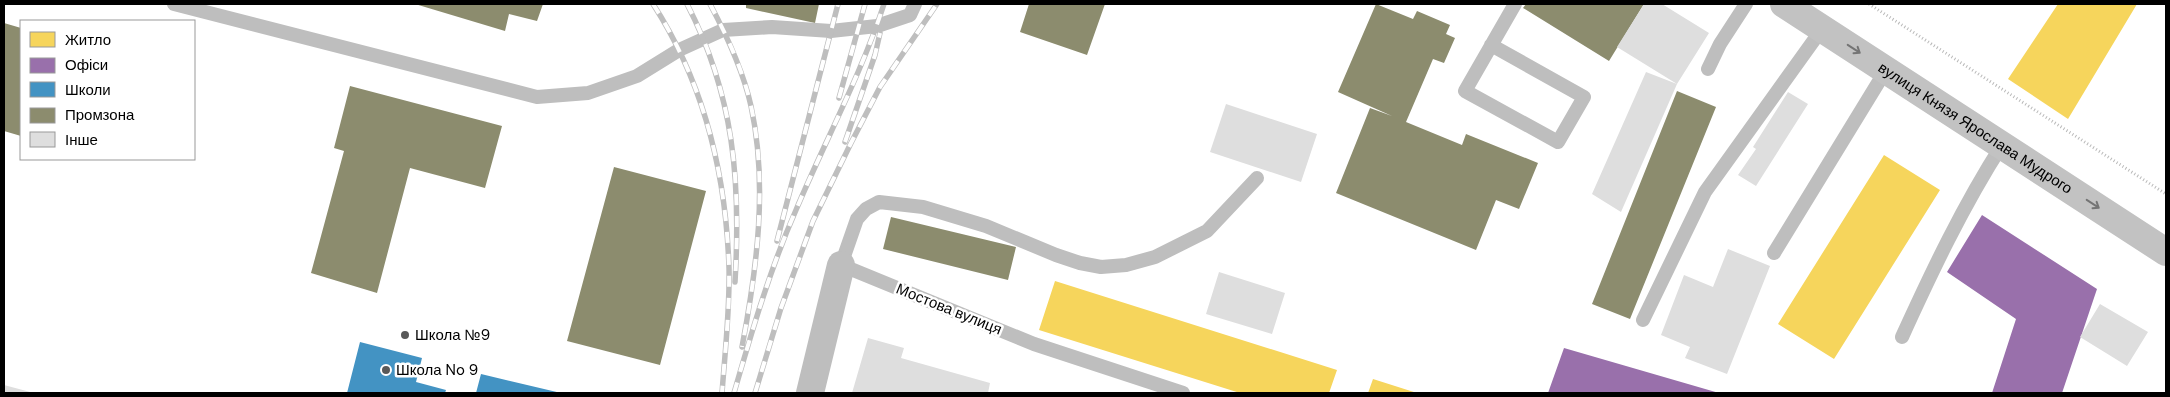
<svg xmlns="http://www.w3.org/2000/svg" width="2170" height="397" viewBox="0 0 2170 397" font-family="'DM Sans',sans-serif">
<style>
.homes{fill:#f6d55c}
.offices{fill:#9970ab}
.schools{fill:#4393c3}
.industry{fill:#8c8c6e}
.building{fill:#dedede}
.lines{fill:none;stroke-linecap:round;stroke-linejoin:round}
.path{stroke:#b9b9b9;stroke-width:3;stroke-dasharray:1 2.5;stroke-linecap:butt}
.lane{stroke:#bebebe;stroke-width:14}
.street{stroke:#bebebe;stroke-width:28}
.secondary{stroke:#c2c2c2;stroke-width:28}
.rail-casing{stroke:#bebebe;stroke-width:5.5}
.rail{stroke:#fff;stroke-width:4;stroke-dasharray:11;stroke-linecap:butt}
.oneway{stroke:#747474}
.poi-dot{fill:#595959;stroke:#fff;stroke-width:2}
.labels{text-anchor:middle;stroke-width:5;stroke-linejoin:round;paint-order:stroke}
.street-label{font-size:15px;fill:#000;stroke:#fff}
.poi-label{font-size:15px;fill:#000;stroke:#fff;text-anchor:start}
</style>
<rect width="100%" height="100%" fill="#fff"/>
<path class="homes" d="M2058 4H2137L2068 119 2008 79Z
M1884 155 1940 190 1834 359 1778 324Z
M1055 281 1337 370 1329 393H1240L1039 330Z
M1373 379 1417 393H1368Z"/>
<path class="offices" d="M1982 215 2097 289 2062 393H1992L2016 319 1947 272Z
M1564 348 1719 393H1548Z"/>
<path class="schools" d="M360 342 422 358 416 382 446 390 445 393H347Z
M481 374 561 393H476Z"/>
<path class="industry" d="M415 4H543L537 21 509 14 505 31Z
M746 4H819L815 23 746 8Z
M1029 4H1105L1087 55 1020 32Z
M1376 4 1413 19 1417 11 1450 25 1446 34 1455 38 1444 63 1433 59 1406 122 1462 145 1466 134 1538 163 1519 209 1496 200 1476 250 1336 193 1370 108 1392 116 1338 92Z
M1526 4H1644L1609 61 1523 8Z
M4 23 21 28V136L4 131Z
M350 86 502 126 485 188 410 168 377 293 311 273 344 151 334 148Z
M1677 91 1716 107 1630 319 1592 304Z
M614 167 706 191 660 365 567 341Z
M891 217 1016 247 1008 280 883 249Z"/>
<path class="building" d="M1644 4H1662L1709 33 1677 84 1621 212 1592 194 1646 72 1677 84 1617 47Z
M1788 92 1808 104 1756 186 1738 175 1756 149 1753 147Z
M1226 104 1317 134 1301 182 1210 152Z
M1728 249 1770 266 1727 374 1685 358 1690 347 1661 335 1684 275 1713 287Z
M1219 272 1285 293 1272 334 1206 314Z
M2100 304 2148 332 2127 366 2080 337Z
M868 338 904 348 901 358 990 383 988 393H852Z
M4 385 34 393H4Z"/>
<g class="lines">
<path class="path" d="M1869 4 2166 194"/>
<path class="lane" d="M174 4 537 97 588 93 637 76 679 50 723 30 772 27 831 31 877 26 910 15 915 4
M1491 45 1584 97 1558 142 1465 91 1515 4
M1708 69 1720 44 1746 4
M1774 253 1886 70
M1643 320 1705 192 1822 29
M1902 337C1932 271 1963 206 2002 145
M1183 393 1034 344 841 265 857 219 866 209 879 202 923 207 986 226 1056 255 1080 263 1101 267 1126 265 1155 257 1207 231 1257 178"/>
<path class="street" d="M810 393 841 265"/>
<path class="secondary" id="s1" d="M1784 4 2166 252"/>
<g class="rail-casing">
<path id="rail" d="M653 4C704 83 726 174 729 268 730 309 725 352 722 393
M687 4C734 95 741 181 735 282
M710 4C727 36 743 70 751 106 768 185 757 268 742 347
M839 98 865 4
M845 142 875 55 880 33
M777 241 838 4
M734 393C752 331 770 269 796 210 825 141 861 75 884 4
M755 393 781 308 813 221 851 143 880 87 937 4"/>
</g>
<use href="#rail" class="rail"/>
</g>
<defs><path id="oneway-shaft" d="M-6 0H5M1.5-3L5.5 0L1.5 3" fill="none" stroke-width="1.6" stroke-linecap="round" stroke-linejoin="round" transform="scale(1.25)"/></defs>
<g class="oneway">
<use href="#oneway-shaft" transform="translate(1854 49) rotate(33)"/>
<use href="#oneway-shaft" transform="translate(2093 204) rotate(33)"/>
</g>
<g class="poi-dot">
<circle cx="405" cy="335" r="5"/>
<circle cx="386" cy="370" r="5"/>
</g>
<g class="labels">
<g class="street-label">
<text dy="5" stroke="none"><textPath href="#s1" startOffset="228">вулиця Князя Ярослава Мудрого</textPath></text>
<text transform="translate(949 309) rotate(22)" y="5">Мостова вулиця</text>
</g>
<g class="poi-label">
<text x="415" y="340">Школа №9</text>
<text x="396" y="375">Школа No 9</text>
</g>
</g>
<rect width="2170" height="397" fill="none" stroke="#000000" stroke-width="10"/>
<rect x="20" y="20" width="175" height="140" fill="#ffffff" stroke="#999999"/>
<rect x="30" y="32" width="25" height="15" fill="#f6d55c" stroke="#999999"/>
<text x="65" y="45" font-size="15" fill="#000000">Житло</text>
<rect x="30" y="58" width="25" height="15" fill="#9970ab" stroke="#999999"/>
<text x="65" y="70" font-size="15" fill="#000000">Офіси</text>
<rect x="30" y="82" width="25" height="15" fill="#4393c3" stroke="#999999"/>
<text x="65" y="95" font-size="15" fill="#000000">Школи</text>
<rect x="30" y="108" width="25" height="15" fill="#8c8c6e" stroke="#999999"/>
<text x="65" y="120" font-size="15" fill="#000000">Промзона</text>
<rect x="30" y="132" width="25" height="15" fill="#dedede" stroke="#999999"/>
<text x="65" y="145" font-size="15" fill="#000000">Інше</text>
</svg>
